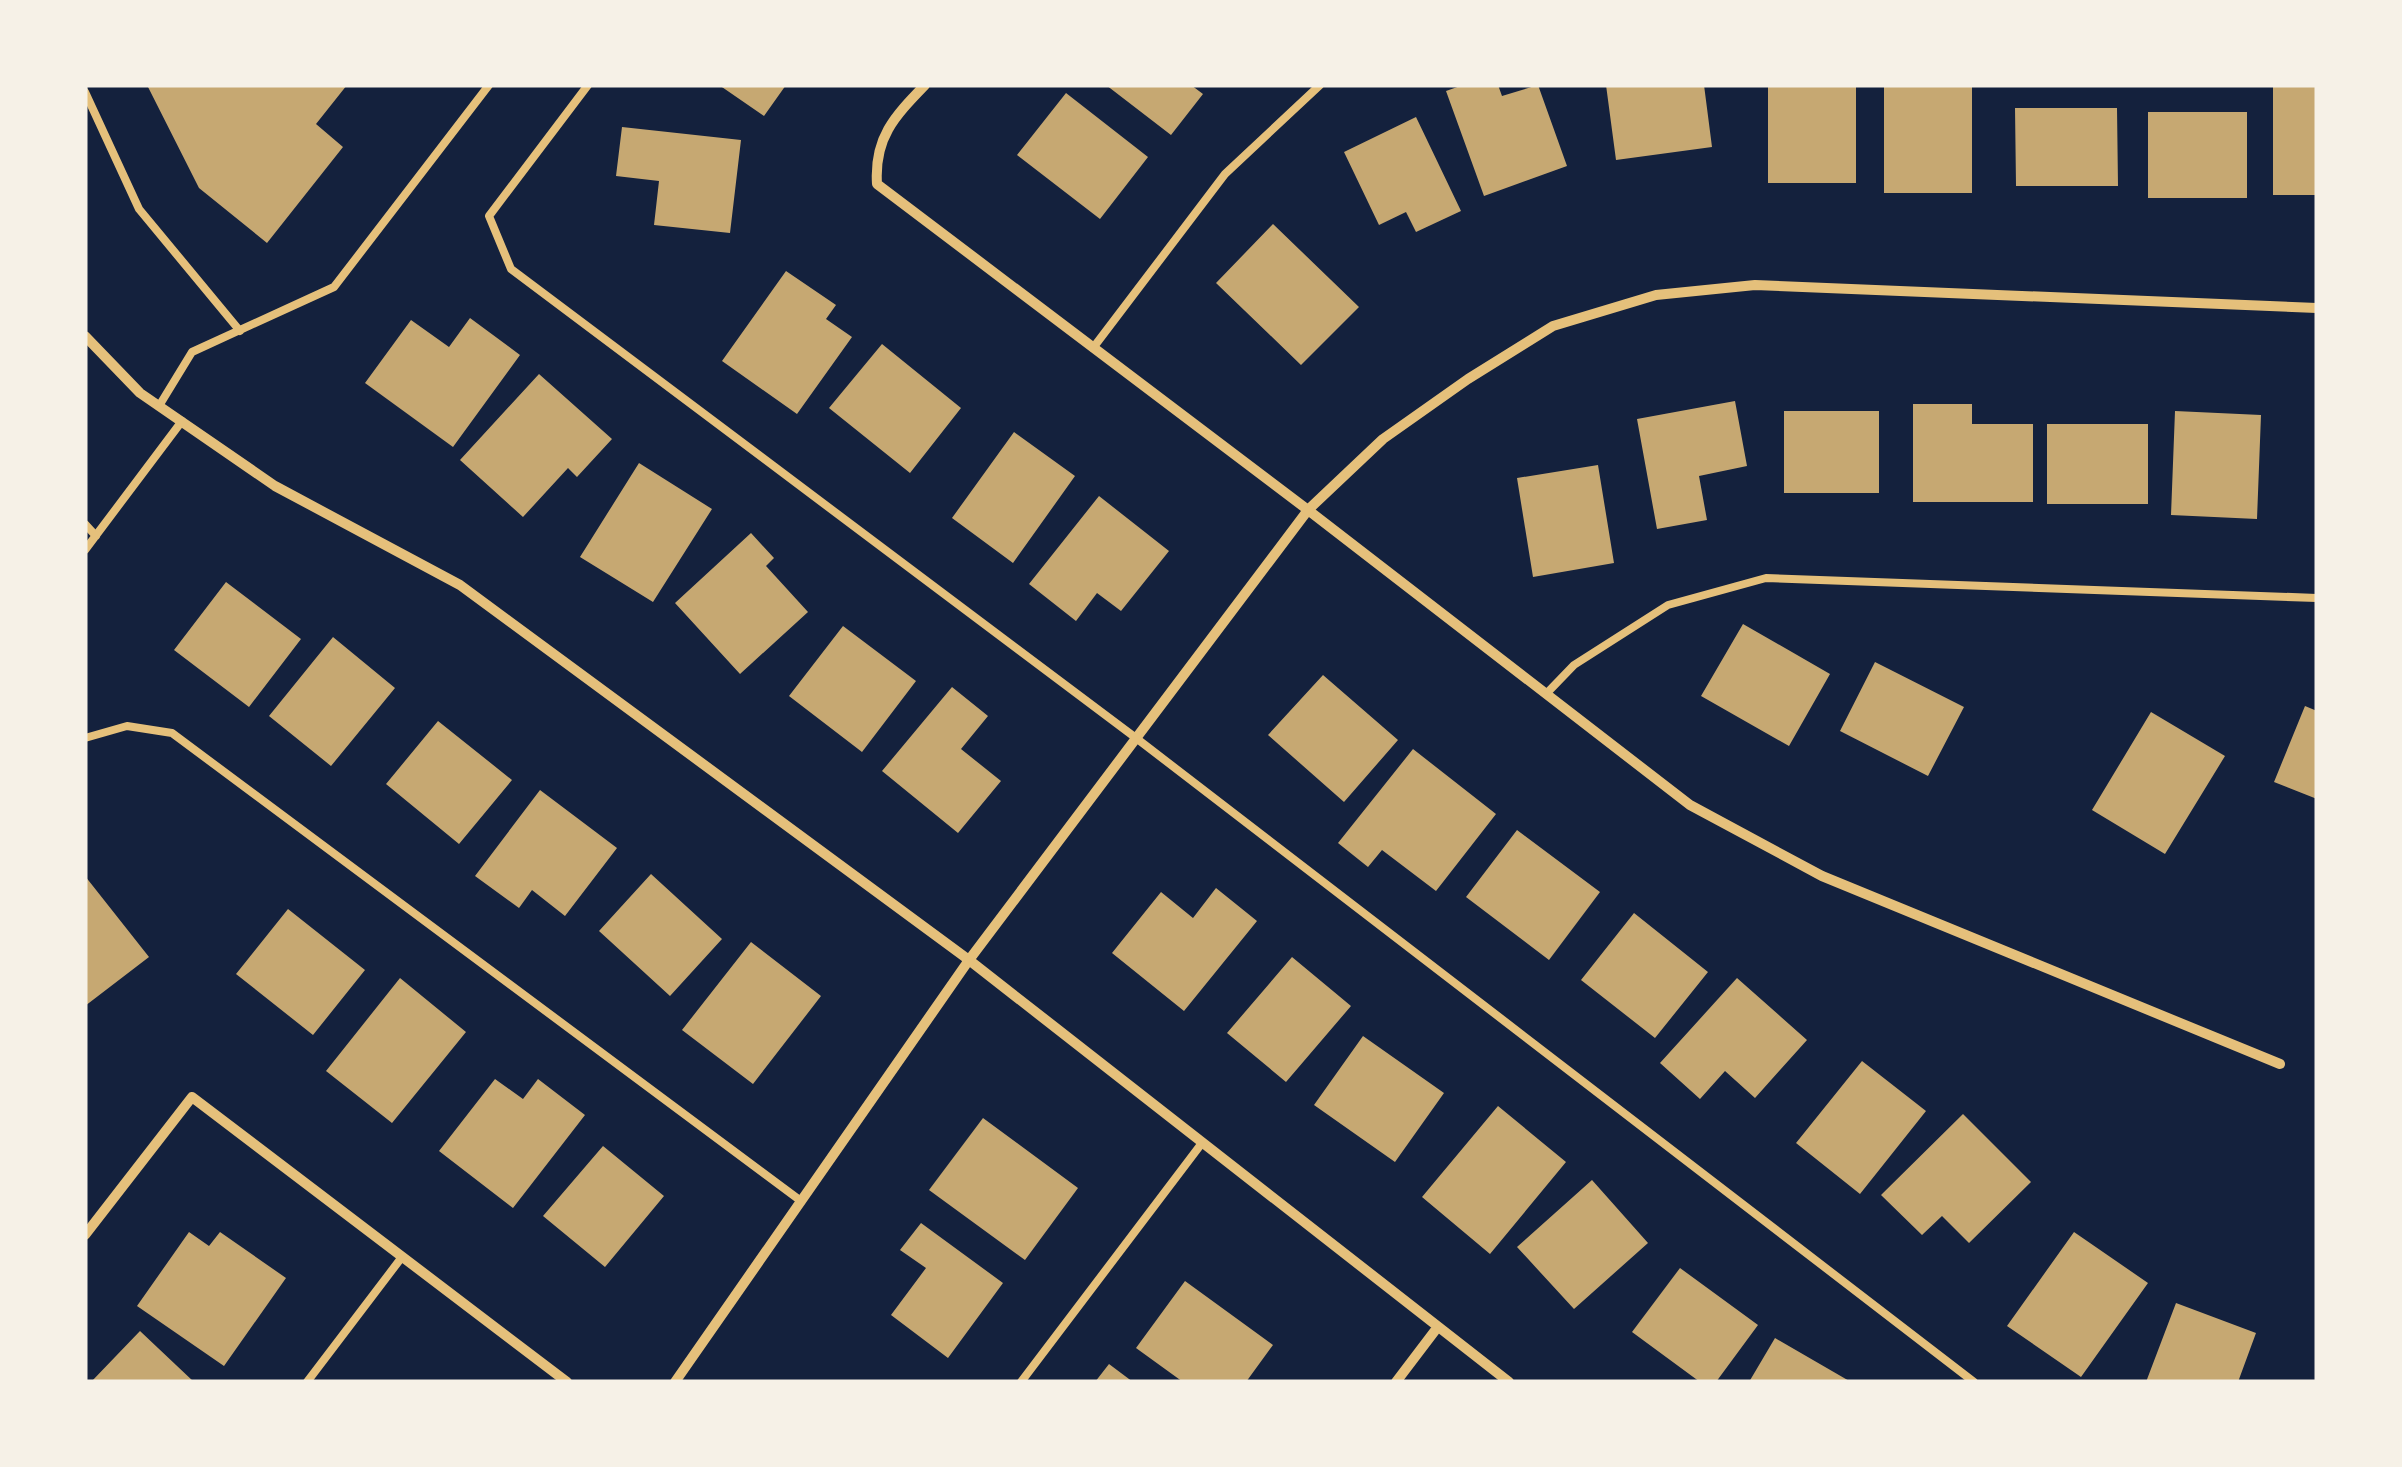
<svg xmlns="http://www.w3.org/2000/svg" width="2402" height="1467" viewBox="0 0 2402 1467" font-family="Commissioner,sans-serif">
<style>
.building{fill:#c6a872}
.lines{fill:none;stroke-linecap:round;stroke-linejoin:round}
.service{stroke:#e5c07b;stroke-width:8}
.minor{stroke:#e5c07b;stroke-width:10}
</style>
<rect width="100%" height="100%" fill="#14213d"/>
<path class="building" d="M147 85H347L316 124 343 147 267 243 199 188Z
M719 85H786L764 116Z
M1106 85H1191L1203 94 1171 135Z
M1463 85H1498L1502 96 1538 85 1567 166 1484 196 1446 91Z
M1606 85H1704L1712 147 1616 160Z
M1768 85H1856V183H1768Z
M1884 85H1972V193H1884Z
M2273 87H2317V195H2273Z
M1066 93 1148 157 1100 219 1017 155Z
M2015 108H2117L2118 186H2016Z
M2148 112H2247V198H2148Z
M1416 117 1461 211 1416 232 1406 212 1379 225 1344 152Z
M622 127 741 140 730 233 654 225 659 181 616 176Z
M1273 224 1359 307 1301 365 1216 283Z
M786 271 836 305 826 319 852 337 797 414 722 361Z
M470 318 520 355 453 447 365 383 411 320 449 347Z
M882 344 961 408 910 473 829 408Z
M539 374 612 439 577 477 568 468 523 517 460 460Z
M1735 401 1747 466 1699 476 1707 520 1657 529 1637 419Z
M1913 404H1972V424H2033V502H1913Z
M1784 411H1879V493H1784Z
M2175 411 2261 415 2257 519 2171 515Z
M2047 424H2148V504H2047Z
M1014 432 1075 476 1013 563 952 518Z
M639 463 712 509 653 602 580 557Z
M1598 465 1614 563 1533 577 1517 478Z
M1099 496 1169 551 1121 611 1097 593 1076 621 1029 584Z
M751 533 774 558 766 566 808 612 740 674 675 603Z
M226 582 301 639 249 707 174 650Z
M1743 624 1830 674 1789 746 1701 696Z
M843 626 916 681 862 752 789 696Z
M333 637 395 688 331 766 269 716Z
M1875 662 1964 707 1928 776 1840 731Z
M1323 675 1398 740 1344 802 1268 735Z
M952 687 988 716 961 749 1001 781 958 833 882 771Z
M2305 706 2317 711V799L2274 782Z
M2151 712 2225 756 2165 854 2092 810Z
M438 721 512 780 459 844 386 784Z
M1413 749 1496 814 1436 891 1382 850 1368 867 1338 843Z
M540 790 617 848 565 916 532 890 519 908 475 876Z
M1517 830 1600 892 1549 960 1466 897Z
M651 874 722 939 670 996 599 931Z
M85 876 149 957 85 1006Z
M1216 888 1257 921 1184 1011 1112 953 1161 892 1193 918Z
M288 909 365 970 313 1035 236 974Z
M1634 913 1708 972 1655 1038 1581 980Z
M751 942 821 996 753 1084 682 1030Z
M1292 957 1351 1006 1286 1082 1227 1033Z
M400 978 466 1032 392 1123 326 1071Z
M1737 978 1807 1040 1755 1098 1725 1071 1700 1099 1660 1063Z
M1363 1036 1444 1093 1395 1162 1314 1105Z
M1862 1061 1926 1111 1860 1194 1796 1143Z
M495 1079 523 1099 538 1079 585 1115 513 1208 439 1151Z
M1498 1106 1566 1162 1490 1254 1422 1197Z
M1963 1114 2031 1182 1969 1243 1942 1216 1922 1235 1881 1195Z
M983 1118 1078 1188 1025 1260 929 1190Z
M603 1146 664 1196 605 1267 543 1216Z
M1592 1180 1648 1243 1574 1309 1517 1247Z
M921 1223 1003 1283 948 1358 891 1315 926 1268 900 1250Z
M189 1232 209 1246 220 1232 286 1278 224 1366 137 1306Z
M2074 1232 2148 1283 2081 1377 2007 1326Z
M1680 1268 1758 1325 1716 1382H1700L1632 1332Z
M1185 1281 1273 1345 1246 1382H1183L1136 1348Z
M2176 1303 2256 1333 2238 1382H2146Z
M140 1331 194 1382H91Z
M1775 1338 1851 1382H1749Z
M1109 1364 1133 1382H1095Z"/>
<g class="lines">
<path class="service" d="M588 85 489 216 511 269 1136 738 1974 1382
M85 92 139 209 240 331
M1093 348 1225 174 1320 85
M159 406 192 352 334 287 489 85
M85 524 96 536
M85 550 182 421
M1546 694 1574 665 1668 605 1766 578 2317 598
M85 738 127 726 172 733 801 1201
M307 1382 402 1257
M1021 1382 1202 1143"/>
<path class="minor" d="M925 85C894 117 874 138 877 184L1308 510 1690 805 1822 876 2280 1064
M85 336 140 393 275 486 460 585 969 960 1509 1382
M85 1235 192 1097 567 1382
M675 1382 969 960 1308 510 1383 439 1468 379 1553 326 1656 295 1755 285 2317 308
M1396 1382 1437 1328"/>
</g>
<rect width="2402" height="1467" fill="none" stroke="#f6f1e7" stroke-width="175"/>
</svg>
